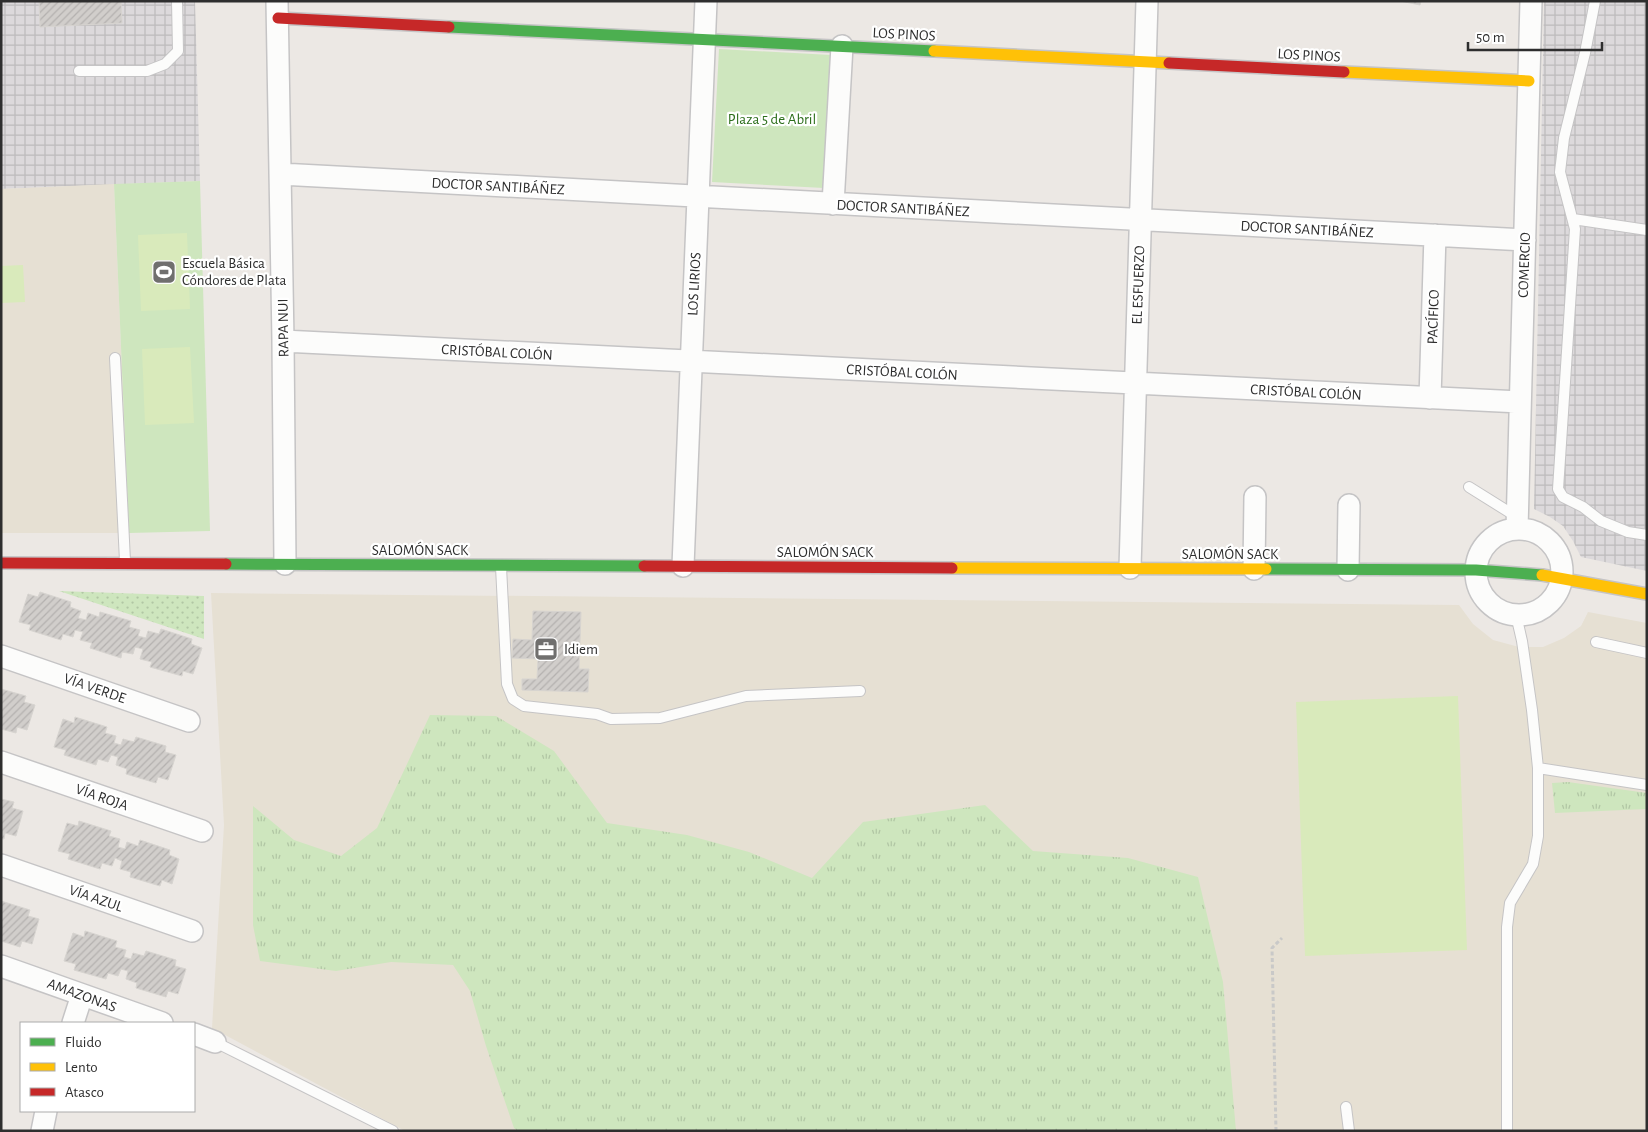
<svg xmlns="http://www.w3.org/2000/svg" width="1648" height="1132" viewBox="0 0 1648 1132" font-family="'Alegreya Sans',sans-serif">
<style>
.industrial{fill:url(#industrial-grid)}
.education{fill:#e6e0d3}
.grass{fill:url(#grass-tufts)}
.park{fill:#cee6be}
.garden{fill:url(#garden-dots)}
.pitch{fill:#d9eabb}
.building{fill:url(#building-hatch);stroke:#d7d4d0}
.lines{fill:none;stroke-linecap:round;stroke-linejoin:round}
.lane-casing{stroke:#c5c4c5;stroke-width:12}
.street-casing{stroke:#c5c4c5;stroke-width:24}
.fast-casing{stroke:#c5c4c5;stroke-width:14}
.slow-casing{stroke:#c5c4c5;stroke-width:14}
.jam-casing{stroke:#c5c4c5;stroke-width:14}
.path{stroke:#c9c9c8;stroke-width:3;stroke-dasharray:4 2.5;stroke-linecap:butt}
.lane{stroke:#fcfcfb;stroke-width:10}
.street{stroke:#fcfcfb;stroke-width:21}
.fast{stroke:#4caf50;stroke-width:11}
.slow{stroke:#ffc107;stroke-width:11}
.jam{stroke:#c62828;stroke-width:11}
.labels{text-anchor:middle;stroke-width:4.5;stroke-linejoin:round;paint-order:stroke}
.street-label{font-size:15px;fill:#2e2e2e;stroke:#fff}
.park-label{font-size:15px;fill:#2c6e1b;stroke:#fff}
.poi-label{font-size:15px;fill:#2e2e2e;stroke:#fff;text-anchor:start}
</style>
<defs>
<pattern id="industrial-grid" width="8" height="8" patternUnits="userSpaceOnUse" patternTransform="scale(1.25)"><rect width="8" height="8" fill="#dcd9db"/><path d="M0 4h8M4 0v8" fill="none" stroke="#bdbbbc"/></pattern>
<pattern id="grass-tufts" width="24" height="20" patternUnits="userSpaceOnUse" patternTransform="scale(1.25)"><rect width="24" height="20" fill="#cee6be"/><path d="M3 7l-1-3M5 7V3M7 7l1-3M15 17l-1-3M17 17v-4M19 17l1-3" fill="none" stroke="#b1c6a4"/></pattern>
<pattern id="garden-dots" width="8" height="8" patternUnits="userSpaceOnUse" patternTransform="scale(1.25)"><rect width="8" height="8" fill="#cee6be"/><path d="M2 2h.1M6 6h.1" fill="none" stroke="#b1c6a4" stroke-width="1.8" stroke-linecap="round"/></pattern>
<pattern id="building-hatch" width="6" height="6" patternUnits="userSpaceOnUse" patternTransform="scale(1.25)"><rect width="6" height="6" fill="#d1cecb"/><path d="M-1 1l2-2M0 6l6-6M5 7l2-2" fill="none" stroke="#b4b1af"/></pattern>
</defs>
<rect width="100%" height="100%" fill="#ece8e4"/>
<path class="industrial" d="M1 1H195L200 181 1 189Z
M1544 1H1647V571L1581 557 1573 541 1563 526 1550 517 1534 509Z"/>
<path class="education" d="M114 184 129 533H1V189Z
M211 593 1459 605 1473 624 1493 640 1519 647H1543L1564 638 1581 626 1588 612 1647 623V1131H405L212 1028 224 825Z"/>
<path class="grass" d="M430 715 496 716 554 751 607 823 687 835 749 852 812 878 863 822 985 805 1033 851 1128 858 1198 877 1223 982 1236 1131H518L514 1128 486 1046 470 991 453 965 391 962 336 971 260 961 253 925V806L294 840 341 856 377 828Z
M1568 782 1647 793V809L1555 813 1552 783Z"/>
<path class="park" d="M719 49 831 55 824 188 712 182Z
M200 181 210 531 129 533 114 184Z"/>
<path class="garden" d="M59 591 204 596V639Z"/>
<path class="pitch" d="M187 233 190 309 141 311 138 235Z
M23 265 25 302 1 303V266Z
M190 347 194 423 145 425 142 349Z
M1458 696 1467 950 1305 956 1296 702Z"/>
<path class="building" d="M39 1H121L122 23 40 27Z
M1400 1H1421L1420 5Z
M40 592 71 602 70 607 81 611 78 618 86 620 88 613 99 617 100 612 131 621 129 627 140 630 138 636 146 638 148 631 159 634 161 629 192 639 191 644 202 648 193 674 183 671 182 676 150 667 152 662 140 659 143 649 135 647 133 654 122 652 121 658 90 648 92 643 80 640 83 632 75 630 73 637 63 634 61 640 29 630 31 625 19 622 28 594 38 597Z
M533 611 581 612 579 669H589L588 692 522 690V679H537L538 659 512 658 513 639 532 640Z
M1 689 26 696 24 702 35 705 27 730 17 727 16 733 1 729Z
M75 717 107 727 105 733 116 736 114 743 121 745 123 739 134 742 136 737 166 746 165 752 176 755 168 780 158 777 156 783 126 774 127 769 116 765 118 757 111 755 108 762 98 759 96 765 64 755 66 750 54 747 63 719 74 723Z
M1 799 14 802 12 808 23 811 16 836 5 833 4 839H1Z
M79 821 111 831 109 836 120 839 118 847 125 849 127 842 138 846 140 840 170 850 169 855 179 859 172 884 162 880 160 886 130 877 131 872 120 869 122 861 115 858 112 866 102 863 100 869 68 859 70 854 58 851 67 823 78 826Z
M1 901 30 910 28 916 39 919 32 944 22 941 20 947 1 941Z
M85 931 117 941 115 947 126 950 124 957 131 959 133 953 144 956 146 951 176 960 175 966 186 969 178 994 168 991 166 997 136 988 137 983 126 979 128 971 121 969 118 976 108 973 106 979 74 970 76 964 64 961 73 933 84 937Z"/>
<g class="lines">
<g class="lane-casing">
<path id="lane" d="M1595 1 1585 53 1564 138 1560 172 1575 229 1558 489 1563 497 1583 507 1601 521 1628 532 1647 535
M79 71H147L165 64 178 51 177 1
M1573 219 1647 230
M115 358 125 561
M1469 487 1517 517
M501 567 507 684 513 699 524 706 597 714 611 719 660 718 746 696 860 691
M1596 642 1647 653
M1538 768 1647 785
M215 1042 393 1131
M1346 1107 1349 1131
M1507 1131V927L1510 903 1533 864 1538 836V768L1532 710 1522 641 1516 615"/>
</g>
<g class="street-casing">
<path id="street" d="M277 1 283 341 285 564
M280 174 1525 240
M833 204 842 46
M283 341 1520 402
M1430 398 1435 235
M1476 572a43 43 0 1 1 86 0a43 43 0 1 1-86 0Z
M1517 529 1531 1
M683 566 706 1
M1130 568 1147 1
M1254 569 1255 497
M1348 570 1349 505
M1 656 189 721
M1 762 202 831
M1 865 192 931
M1 966 162 1023
M73 1023 82 995
M194 1034 215 1042
M42 1131 46 1111"/>
</g>
<g class="fast-casing">
<path id="fast" d="M449 27 934 51
M226 564 644 566
M1266 569 1476 570 1542 575"/>
</g>
<g class="slow-casing">
<path id="slow" d="M934 51 1169 63
M1344 72 1529 81
M952 568 1266 569
M1542 575 1647 594"/>
</g>
<g class="jam-casing">
<path id="jam" d="M278 18 449 27
M1169 63 1344 72
M1 563 226 564
M644 566 952 568"/>
</g>
<path class="path" d="M1276 1131 1272 948 1282 938"/>
<use href="#lane" class="lane"/>
<use href="#street" class="street"/>
<use href="#fast" class="fast"/>
<use href="#slow" class="slow"/>
<use href="#jam" class="jam"/>
</g>
<defs>
<g id="stadium-square" transform="scale(1.25)"><rect x="-9" y="-9" width="18" height="18" rx="4" fill="#706f6e" stroke="#fff"/><path d="M0-5a6.5 5 0 1 0 0 10a6.5 5 0 1 0 0-10ZM-3.5-1.8h7v3.6h-7Z" fill="#fff"/></g>
<g id="office-square" transform="scale(1.25)"><rect x="-9" y="-9" width="18" height="18" rx="4" fill="#706f6e" stroke="#fff"/><path d="M-6-3h4V-5.5h4V-3h4V5H-6ZM-1-4.5V-3h2v-1.5ZM-6 0V1H6V0Z" fill="#fff"/></g>
</defs>
<g fill-rule="evenodd">
<use href="#stadium-square" x="164" y="272"/>
<use href="#office-square" x="546" y="649"/>
</g>
<g class="labels">
<g class="street-label">
<text transform="translate(904 34) rotate(3)" y="5">LOS PINOS</text>
<text transform="translate(1309 55) rotate(3)" y="5">LOS PINOS</text>
<text transform="translate(498 186) rotate(3)" y="5">DOCTOR SANTIBÁÑEZ</text>
<text transform="translate(903 208) rotate(3)" y="5">DOCTOR SANTIBÁÑEZ</text>
<text transform="translate(1307 229) rotate(3)" y="5">DOCTOR SANTIBÁÑEZ</text>
<text transform="translate(1524 265) rotate(-88)" y="5">COMERCIO</text>
<text transform="translate(694 284) rotate(-87)" y="5">LOS LIRIOS</text>
<text transform="translate(1138 285) rotate(-88)" y="5">EL ESFUERZO</text>
<text transform="translate(1433 317) rotate(-88)" y="5">PACÍFICO</text>
<text transform="translate(283 328) rotate(-91)" y="5">RAPA NUI</text>
<text transform="translate(497 352) rotate(3)" y="5">CRISTÓBAL COLÓN</text>
<text transform="translate(902 372) rotate(3)" y="5">CRISTÓBAL COLÓN</text>
<text transform="translate(1306 392) rotate(3)" y="5">CRISTÓBAL COLÓN</text>
<text x="420" y="555">SALOMÓN SACK</text>
<text x="825" y="557">SALOMÓN SACK</text>
<text x="1230" y="559">SALOMÓN SACK</text>
<text transform="translate(95 688) rotate(19)" y="5">VÍA VERDE</text>
<text transform="translate(102 797) rotate(19)" y="5">VÍA ROJA</text>
<text transform="translate(96 898) rotate(19)" y="5">VÍA AZUL</text>
<text transform="translate(82 995) rotate(20)" y="5">AMAZONAS</text>
</g>
<g class="park-label">
<text x="772" y="124">Plaza 5 de Abril</text>
</g>
<g class="poi-label">
<text x="182" y="268">Escuela Básica<tspan x="182" dy="17">Cóndores de Plata</tspan></text>
<text x="564" y="654">Idiem</text>
</g>
</g>
<rect width="1648" height="1132" fill="none" stroke="#2e2e2e" stroke-width="5"/>
<rect x="20" y="1022" width="175" height="90" fill="#ffffff" stroke="#ababab"/>
<rect x="30" y="1038" width="25" height="8" fill="#4caf50" stroke="#ababab"/>
<text x="65" y="1047" font-size="15" fill="#2e2e2e">Fluido</text>
<rect x="30" y="1063" width="25" height="8" fill="#ffc107" stroke="#ababab"/>
<text x="65" y="1072" font-size="15" fill="#2e2e2e">Lento</text>
<rect x="30" y="1088" width="25" height="8" fill="#c62828" stroke="#ababab"/>
<text x="65" y="1097" font-size="15" fill="#2e2e2e">Atasco</text>
<path d="M1468 42v8h134v-8" fill="none" stroke="#2e2e2e" stroke-width="2.5"/>
<text x="1476" y="42" font-size="15" fill="#2e2e2e" stroke="#ffffff" stroke-width="4" paint-order="stroke">50 m</text>
</svg>
